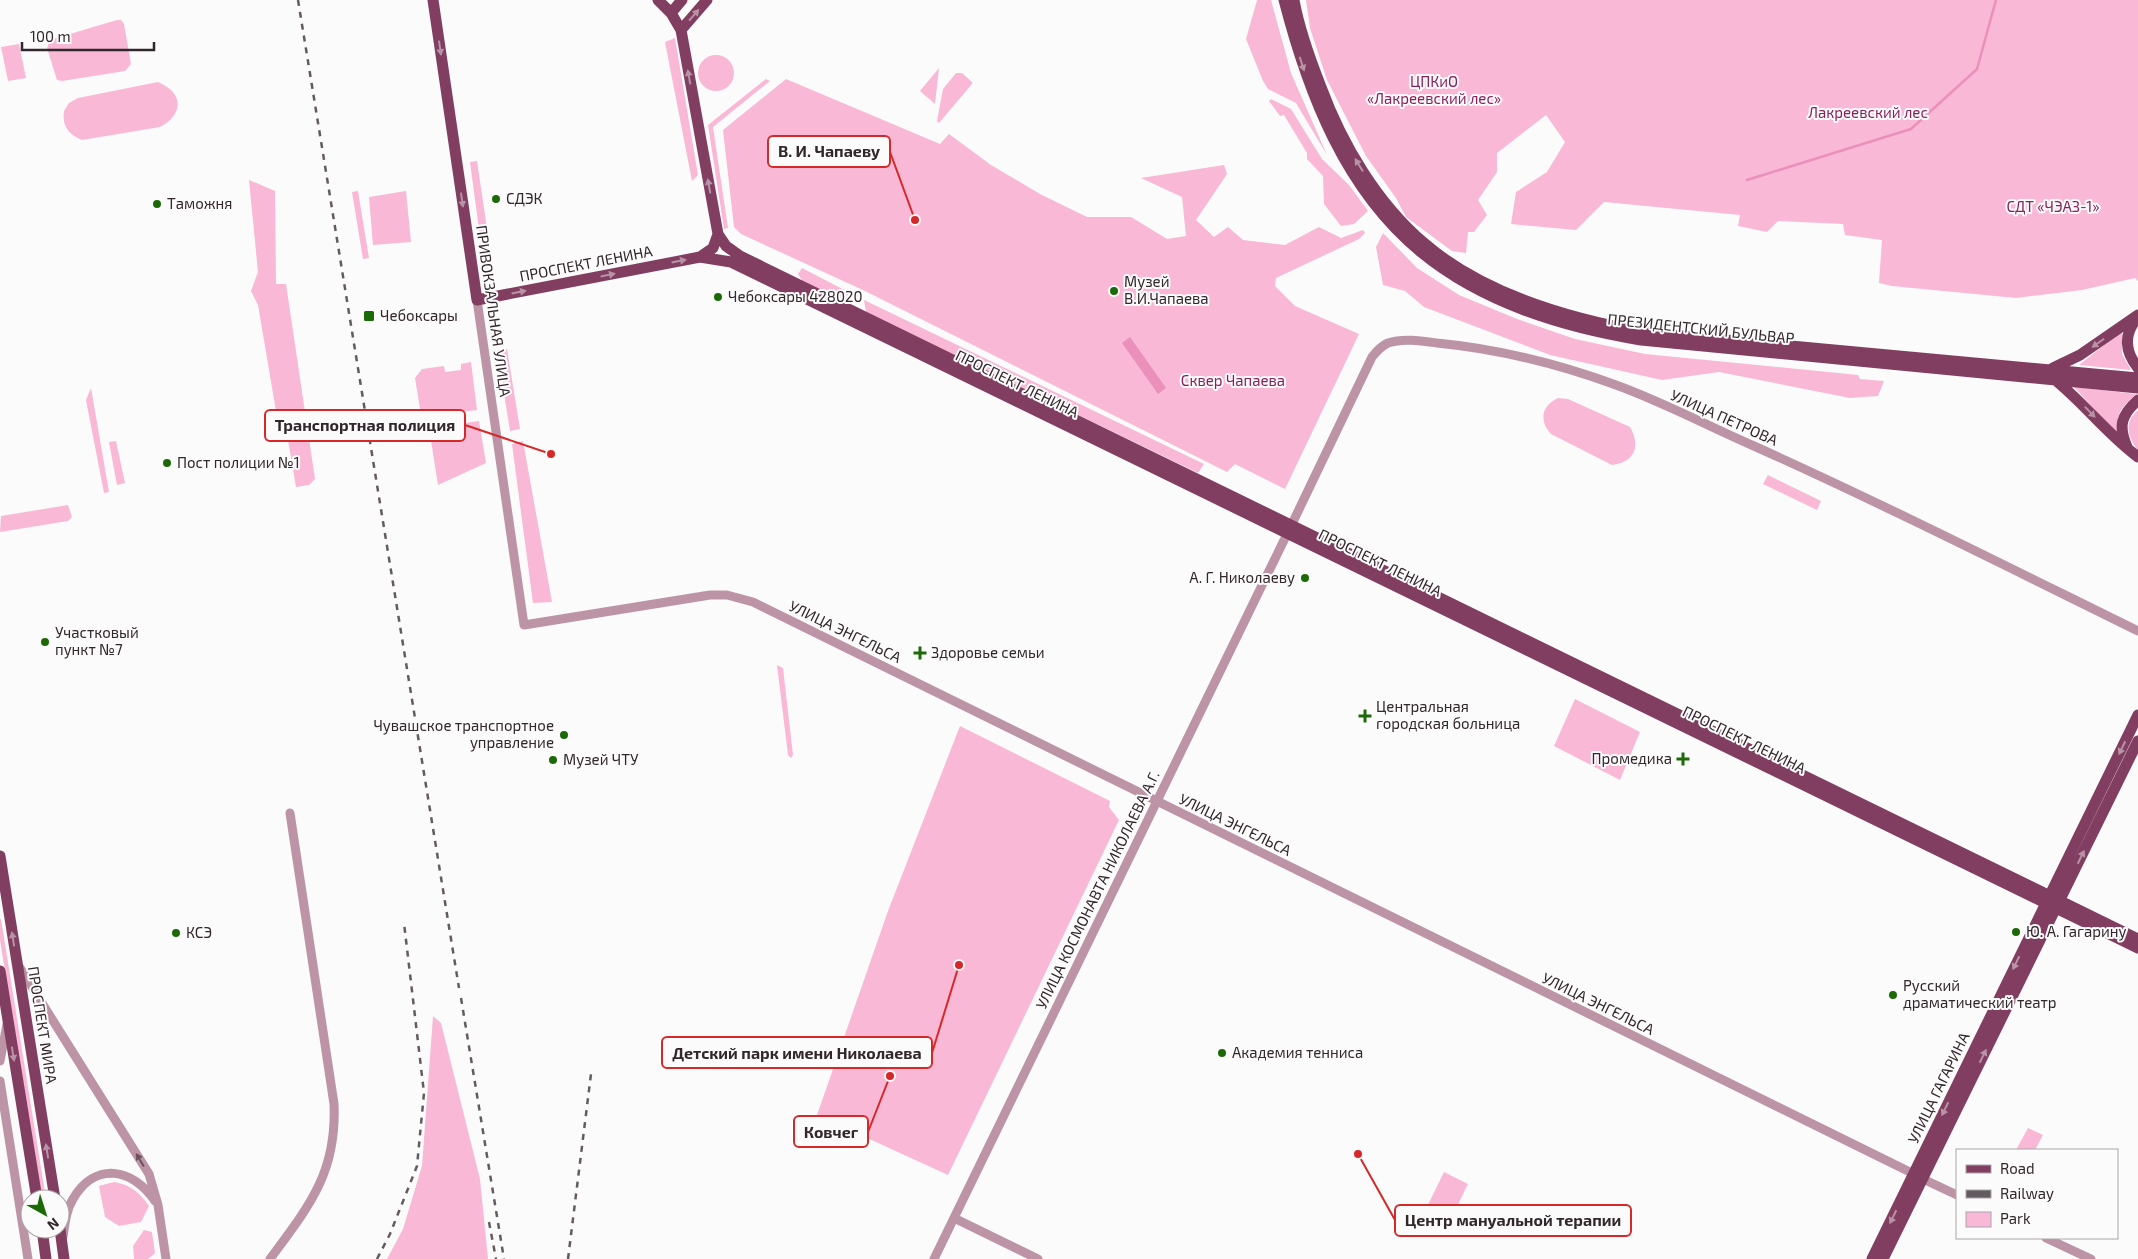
<svg xmlns="http://www.w3.org/2000/svg" width="2138" height="1259" viewBox="0 0 2138 1259" font-family="'Exo 2',sans-serif">
<style>
.green{fill:#f9b8d5}
.water{fill:#eb90bb}
.lines{fill:none;stroke-linecap:round;stroke-linejoin:round}
.stream{stroke:#eb90bb;stroke-width:2.5}
.minor{stroke:#bd94a6;stroke-width:9}
.major{stroke:#823e60;stroke-width:11}
.rail{stroke:#635b5f;stroke-width:2.5;stroke-dasharray:6 6;stroke-linecap:butt}
.oneway{fill:#b893a6}
.oneway2{fill:#6a535d}
.poi-dot{fill:#1c6908;stroke:#fbfbfb;stroke-width:2}
.labels{text-anchor:middle;stroke-width:4;stroke-linejoin:round;paint-order:stroke}
.park-label{font-size:15px;fill:#89205b;stroke:#fbfbfb}
.poi-label{font-size:15px;fill:#32272c;stroke:#fbfbfb;text-anchor:start}
.street-label{font-size:15px;fill:#32272c;stroke:#fbfbfb}
.leader{fill:none;stroke:#d62828;stroke-width:2}
.callout-dot{fill:#d62828;stroke:#fbfbfb;stroke-width:2}
.callout{fill:#fbfbfb;stroke:#d62828;stroke-width:2}
.callout-label{font-size:16px;text-anchor:middle;font-weight:bold;fill:#32272c}
</style>
<rect width="100%" height="100%" fill="#fbfbfb"/>
<path class="green" d="M1257 0H1271L1291 73 1327 155 1296 103 1268 89 1263 81 1246 39Z
M1306 0H2138V281L2135 278 2082 290 2016 298 1892 286 1879 283 1882 240 1845 235 1843 224 1778 221 1767 232 1738 226 1740 215 1604 202 1576 230 1511 224 1516 192 1547 172 1565 142 1546 115 1497 153V172L1478 200 1487 215 1474 232H1468L1466 253 1452 251 1406 217 1396 198 1366 156 1327 80 1310 28Z
M117 20H121L124 24 131 64 125 71 62 81 57 80 47 48 49 43 53 39Z
M675 38 698 175 692 181 665 42Z
M19 44 26 78 8 81 1 47Z
M698 73a18 18 0 1 1 36 0a18 18 0 1 1-36 0Z
M939 68 935 104 920 91Z
M956 73H962L972 82V84L939 123 937 121 943 89Z
M766 79 770 81 713 127 728 228 724 229 708 125Z
M786 79 940 144 949 134 991 165 1040 194 1087 217H1131L1167 239 1186 236 1182 197 1141 178 1224 165 1227 174 1196 220 1214 237 1228 227 1243 240 1285 245 1319 227 1341 238 1363 230 1365 233 1359 239 1276 278 1275 286 1295 306 1359 334 1285 489 1235 464 1227 472 865 291 741 234 734 227 723 130Z
M158 82C184 93 184 114 160 127L82 140C68 134 62 126 64 111L69 103 78 98Z
M1271 99 1291 109 1322 159 1349 185 1368 211 1354 224 1341 226 1324 204 1323 176 1307 159V153L1284 115 1280 116 1269 101Z
M477 161 489 242 481 244 470 162Z
M249 180 275 191 276 284H286L315 479 309 485 296 487 284 416 277 417 258 305 251 291 258 272Z
M358 191 369 258 363 259 352 192Z
M406 191 411 242 373 245 369 197Z
M1383 233 1417 268 1459 295 1517 319 1575 339 1645 354 1858 375 1860 379 1884 381 1878 396 1850 398 1719 372 1662 380 1550 355 1424 307 1405 291 1383 285 1376 247Z
M802 268 852 294 834 299 805 285 798 274Z
M864 300 1204 464 1198 473 866 312Z
M2122 331V354L2131 370 2079 365Z
M507 349 520 429 510 431 497 350Z
M471 362 477 410 427 416 420 409 415 378 422 369 444 366 445 372 461 370V364Z
M2074 387 2136 394C2120 409 2116 413 2118 435Z
M91 388 109 492 104 493 86 400Z
M1558 398 1568 399 1630 427C1641 446 1635 462 1612 465L1551 434C1539 421 1541 406 1558 398Z
M2138 410V451C2128 437 2123 423 2138 410Z
M479 421 486 463 438 485 429 428Z
M116 441 125 483 117 485 109 442Z
M523 441 552 602 533 603 512 444Z
M1768 475 1821 501 1817 510 1763 484Z
M68 505 72 517 68 521 0 532 1 516Z
M777 665 783 668 793 755 791 758 788 755Z
M1575 699 1640 732 1620 780 1554 746Z
M960 726 1110 801 1109 807 1119 820 948 1175 817 1115 888 911Z
M0 919H1L46 1199H41L0 940Z
M433 1016 441 1023 480 1179 488 1259H387L403 1229 422 1166Z
M2028 1128 2043 1135 2035 1150H2016Z
M1444 1172 1468 1184 1448 1225 1424 1213Z
M114 1182C131 1185 139 1192 149 1206L141 1222 119 1226 105 1217 99 1186Z
M144 1230 152 1232 155 1253 148 1259H134L133 1246Z"/>
<path class="water" d="M1130 337 1166 388 1158 394 1122 343Z"/>
<g class="lines">
<path class="stream" d="M1747 180 1911 129 1977 69 1996 0"/>
<path class="minor" d="M477 300 524 625 710 595H727L753 602 1914 1174
M1291 526 1372 357C1377 351 1381 346 1388 343 1403 338 1422 341 1437 343 1498 349 1559 364 1616 385 1663 402 1708 426 1754 446 1883 504 2010 568 2138 631
M20 968 149 1174 158 1205 166 1259
M0 1061 7 1024
M0 1081 28 1259
M1923 1179 1957 1195
M954 1218 1038 1259
M63 1237C65 1224 66 1210 73 1199 95 1161 133 1168 155 1201
M2046 1238 2091 1259
M270 1259C309 1206 337 1173 334 1104L290 813
M934 1259 1287 534"/>
<path class="major" d="M433 0 477 300 700 257 731 262 2138 948
M658 0 671 13 681 30 718 234 726 246 740 256 2138 939
M1284 0C1308 93 1345 190 1421 252 1483 303 1563 327 1641 340L2138 388
M1294 0C1299 29 1310 59 1321 87 1342 144 1377 203 1424 243 1484 295 1573 320 1650 333L2138 378
M671 13 682 0
M681 30 707 0
M700 257 713 248 718 234
M2137 318C2123 335 2125 352 2138 368
M2053 368 2080 355 2138 315
M2054 379C2084 403 2107 434 2138 457
M2127 447C2118 426 2121 415 2138 400
M0 856 55 1199
M0 971 37 1199
M42 1229 46 1259
M60 1229 64 1259
M1872 1259 2138 715
M1883 1259 2138 741"/>
<path class="rail" d="M298 0 459 988
M461 998 504 1259
M489 1222 496 1259
M377 1259 390 1234 417 1166 424 1093 404 923
M568 1259 591 1074"/>
</g>
<defs><path id="oneway-solid" d="M-6-.8H1V-3.2L6.5 0L1 3.2V.8H-6Z" transform="scale(1.25)"/></defs>
<g class="oneway">
<use href="#oneway-solid" transform="translate(694 15) rotate(-49)"/>
<use href="#oneway-solid" transform="translate(440 48) rotate(82)"/>
<use href="#oneway-solid" transform="translate(1302 64) rotate(72)"/>
<use href="#oneway-solid" transform="translate(689 77) rotate(-100)"/>
<use href="#oneway-solid" transform="translate(1359 165) rotate(-122)"/>
<use href="#oneway-solid" transform="translate(709 186) rotate(-100)"/>
<use href="#oneway-solid" transform="translate(462 200) rotate(82)"/>
<use href="#oneway-solid" transform="translate(679 261) rotate(-11)"/>
<use href="#oneway-solid" transform="translate(608 275) rotate(-11)"/>
<use href="#oneway-solid" transform="translate(519 292) rotate(-11)"/>
<use href="#oneway-solid" transform="translate(2098 343) rotate(145)"/>
<use href="#oneway-solid" transform="translate(2090 412) rotate(46)"/>
<use href="#oneway-solid" transform="translate(2122 748) rotate(116)"/>
<use href="#oneway-solid" transform="translate(2081 857) rotate(-64)"/>
<use href="#oneway-solid" transform="translate(13 939) rotate(-99)"/>
<use href="#oneway-solid" transform="translate(2016 963) rotate(116)"/>
<use href="#oneway-solid" transform="translate(13 1054) rotate(81)"/>
<use href="#oneway-solid" transform="translate(1983 1056) rotate(-64)"/>
<use href="#oneway-solid" transform="translate(1945 1109) rotate(116)"/>
<use href="#oneway-solid" transform="translate(47 1151) rotate(-99)"/>
<use href="#oneway-solid" transform="translate(1893 1217) rotate(116)"/>
</g>
<use class="oneway2" href="#oneway-solid" transform="translate(140 1160) rotate(-121)"/>
<g class="poi-dot">
<circle cx="496" cy="199" r="5"/>
<circle cx="157" cy="204" r="5"/>
<circle cx="1114" cy="291" r="5"/>
<circle cx="718" cy="297" r="5"/>
<rect x="363" y="310" width="12" height="12" rx="2.5"/>
<circle cx="167" cy="463" r="5"/>
<circle cx="1305" cy="578" r="5"/>
<circle cx="45" cy="642" r="5"/>
<path d="M917.5 645.5h5v5h5v5h-5v5h-5v-5h-5v-5h5z"/>
<path d="M1362.5 708.5h5v5h5v5h-5v5h-5v-5h-5v-5h5z"/>
<circle cx="564" cy="735" r="5"/>
<path d="M1680.5 751.5h5v5h5v5h-5v5h-5v-5h-5v-5h5z"/>
<circle cx="553" cy="760" r="5"/>
<circle cx="2016" cy="932" r="5"/>
<circle cx="176" cy="933" r="5"/>
<circle cx="1893" cy="995" r="5"/>
<circle cx="1222" cy="1053" r="5"/>
</g>
<g class="labels">
<g class="park-label">
<text x="1434" y="87">ЦПКиО<tspan x="1434" dy="17">«Лакреевский лес»</tspan></text>
<text x="1868" y="118">Лакреевский лес</text>
<text x="2053" y="212">СДТ «ЧЭАЗ-1»</text>
<text x="1233" y="386">Сквер Чапаева</text>
</g>
<g class="poi-label">
<text x="506" y="204">СДЭК</text>
<text x="167" y="209">Таможня</text>
<text x="1124" y="287">Музей<tspan x="1124" dy="17">В.И.Чапаева</tspan></text>
<text x="728" y="302">Чебоксары 428020</text>
<text x="380" y="321">Чебоксары</text>
<text x="177" y="468">Пост полиции №1</text>
<text x="1295" y="583" text-anchor="end">А. Г. Николаеву</text>
<text x="55" y="638">Участковый<tspan x="55" dy="17">пункт №7</tspan></text>
<text x="931" y="658">Здоровье семьи</text>
<text x="1376" y="712">Центральная<tspan x="1376" dy="17">городская больница</tspan></text>
<text x="554" y="731" text-anchor="end">Чувашское транспортное<tspan x="554" dy="17">управление</tspan></text>
<text x="1672" y="764" text-anchor="end">Промедика</text>
<text x="563" y="765">Музей ЧТУ</text>
<text x="2026" y="937">Ю. А. Гагарину</text>
<text x="186" y="938">КСЭ</text>
<text x="1903" y="991">Русский<tspan x="1903" dy="17">драматический театр</tspan></text>
<text x="1232" y="1058">Академия тенниса</text>
</g>
<g class="street-label">
<text transform="translate(586 264) rotate(-11)" y="5">ПРОСПЕКТ ЛЕНИНА</text>
<text transform="translate(493 311) rotate(82)" y="5">ПРИВОКЗАЛЬНАЯ УЛИЦА</text>
<text transform="translate(1701 329) rotate(6)" y="5">ПРЕЗИДЕНТСКИЙ БУЛЬВАР</text>
<text transform="translate(1017 384) rotate(26)" y="5">ПРОСПЕКТ ЛЕНИНА</text>
<text transform="translate(1724 418) rotate(24)" y="5">УЛИЦА ПЕТРОВА</text>
<text transform="translate(1380 563) rotate(26)" y="5">ПРОСПЕКТ ЛЕНИНА</text>
<text transform="translate(845 632) rotate(26)" y="5">УЛИЦА ЭНГЕЛЬСА</text>
<text transform="translate(1744 740) rotate(26)" y="5">ПРОСПЕКТ ЛЕНИНА</text>
<text transform="translate(1235 825) rotate(26)" y="5">УЛИЦА ЭНГЕЛЬСА</text>
<text transform="translate(1098 890) rotate(-64)" y="5">УЛИЦА КОСМОНАВТА НИКОЛАЕВА А.Г.</text>
<text transform="translate(1598 1004) rotate(26)" y="5">УЛИЦА ЭНГЕЛЬСА</text>
<text transform="translate(42 1025) rotate(81)" y="5">ПРОСПЕКТ МИРА</text>
<text transform="translate(1939 1088) rotate(-64)" y="5">УЛИЦА ГАГАРИНА</text>
</g>
</g>
<path class="leader" d="M915 220L890 152M551 454L465 425M959 965L932 1053M890 1076L868 1132M1358 1154L1395 1220"/>
<g class="callout-dot">
<circle cx="915" cy="220" r="5"/>
<circle cx="551" cy="454" r="5"/>
<circle cx="959" cy="965" r="5"/>
<circle cx="890" cy="1076" r="5"/>
<circle cx="1358" cy="1154" r="5"/>
</g>
<g class="callout">
<rect x="768" y="136" width="122" height="31" rx="5"/>
<rect x="265" y="410" width="200" height="31" rx="5"/>
<rect x="662" y="1037" width="270" height="31" rx="5"/>
<rect x="794" y="1116" width="74" height="31" rx="5"/>
<rect x="1395" y="1205" width="236" height="31" rx="5"/>
</g>
<g class="callout-label">
<text x="829" y="157">В. И. Чапаеву</text>
<text x="365" y="431">Транспортная полиция</text>
<text x="797" y="1059">Детский парк имени Николаева</text>
<text x="831" y="1138">Ковчег</text>
<text x="1513" y="1226">Центр мануальной терапии</text>
</g>
<rect x="1956" y="1149" width="162" height="90" fill="#fbfbfb" stroke="#aba6a8"/>
<rect x="1966" y="1165" width="25" height="8" fill="#823e60" stroke="#aba6a8"/>
<text x="2000" y="1174" font-size="15" fill="#32272c">Road</text>
<rect x="1966" y="1190" width="25" height="8" fill="#635b5f" stroke="#aba6a8"/>
<text x="2000" y="1199" font-size="15" fill="#32272c">Railway</text>
<rect x="1966" y="1212" width="25" height="15" fill="#f9b8d5" stroke="#aba6a8"/>
<text x="2000" y="1224" font-size="15" fill="#32272c">Park</text>
<g transform="translate(45 1214) rotate(141)"><circle r="24" fill="#fbfbfb" stroke="#aba6a8"/>
<path d="M0-4L9 19L0 12L-9 19Z" fill="#1c6908"/>
<text y="-8" font-size="14" font-weight="bold" text-anchor="middle" fill="#32272c">N</text>
</g>
<path d="M22 42v8h132v-8" fill="none" stroke="#32272c" stroke-width="2.5"/>
<text x="30" y="42" font-size="15" fill="#32272c" stroke="#fbfbfb" stroke-width="4" paint-order="stroke">100 m</text>
</svg>
